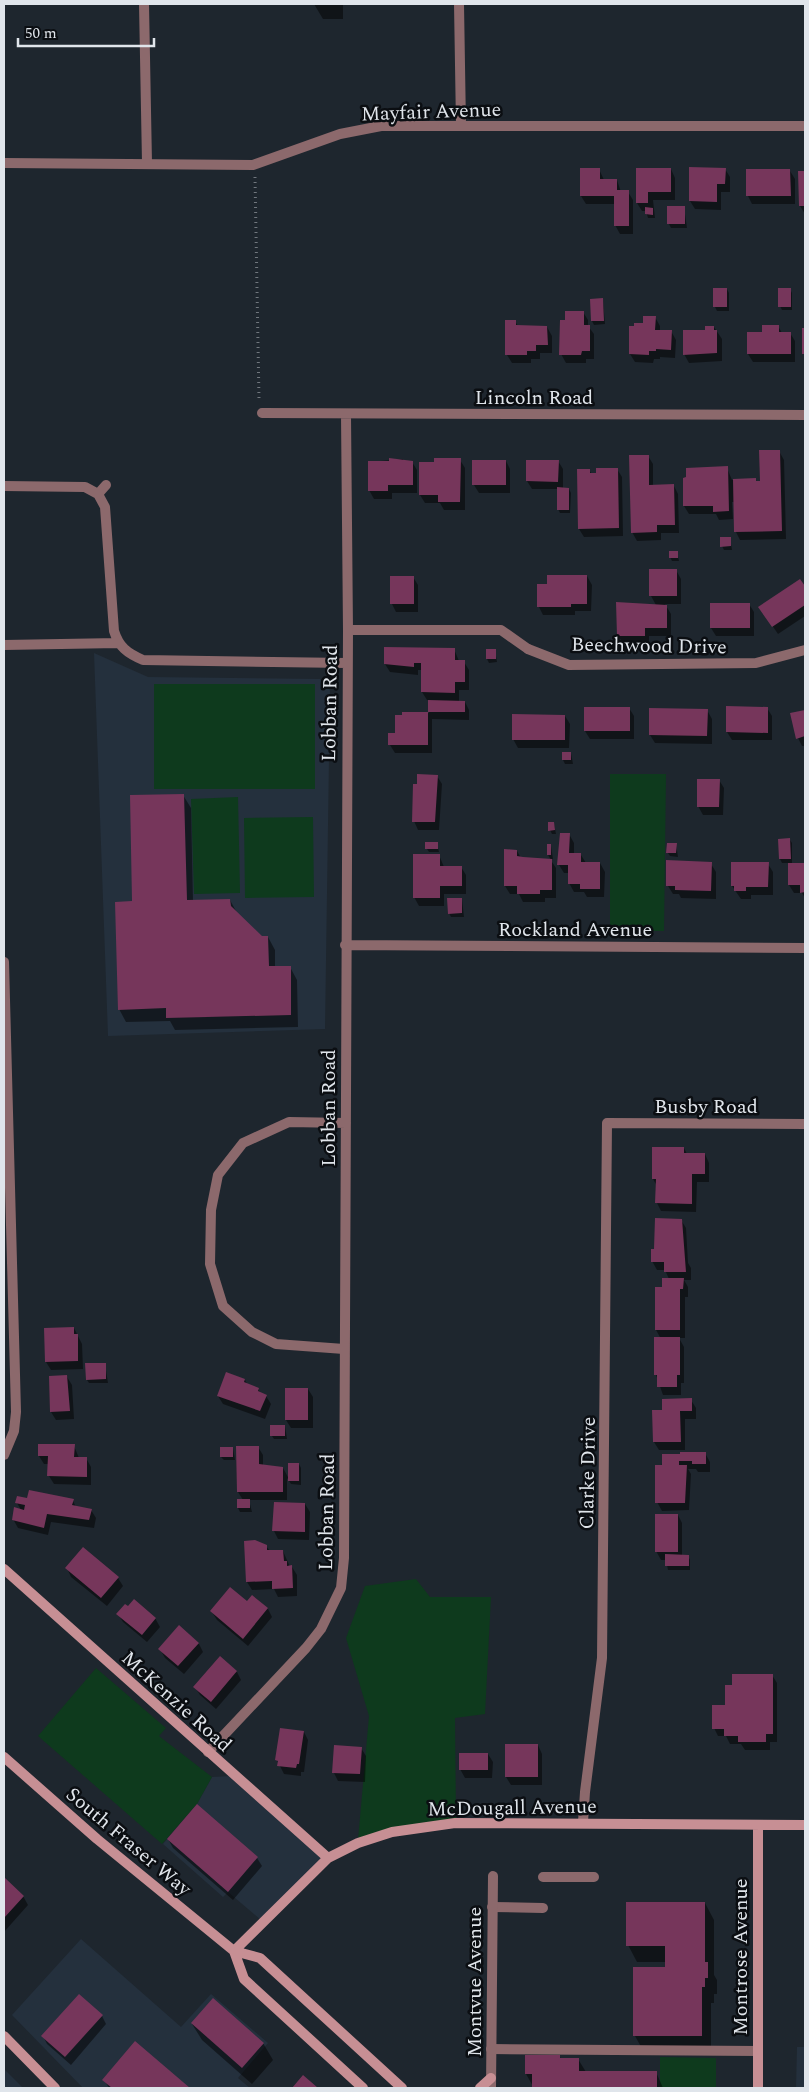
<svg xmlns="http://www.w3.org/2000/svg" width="809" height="2092" viewBox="0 0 809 2092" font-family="Spectral,serif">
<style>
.built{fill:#24303d}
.green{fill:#0e3a1d}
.shadow{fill:#0007}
.building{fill:#76365b}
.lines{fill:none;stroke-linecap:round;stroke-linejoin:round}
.path{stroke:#71777e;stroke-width:3;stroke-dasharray:1 4;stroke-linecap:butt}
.lane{stroke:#8c696c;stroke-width:10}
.street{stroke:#8c696c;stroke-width:10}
.secondary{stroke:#c78f94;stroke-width:10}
.labels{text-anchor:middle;stroke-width:5;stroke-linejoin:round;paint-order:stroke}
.street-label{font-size:20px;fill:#e0e5eb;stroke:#0b0e12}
</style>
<rect width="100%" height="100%" fill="#1e262e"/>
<path class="built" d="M94 653 148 677 320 679 330 690 325 1029 108 1036Z
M232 1776 323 1858 261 1920 228 1892 223 1897 163 1844 197 1804 212 1777Z
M81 1939 181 2027 211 1994 268 2043 238 2078 250 2088H83L12 2015Z
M797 2047H805V2088H796Z
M4 2069 23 2088H4Z"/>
<path class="green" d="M154 684H315V789H154Z
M610 774H666L664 931H610Z
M238 797 240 893 194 894 191 799Z
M313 817 314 897 245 898 244 818Z
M416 1579 430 1597H491L485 1714 455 1718 456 1820C421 1821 391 1828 358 1840L369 1716 346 1638 365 1586Z
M96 1668 166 1728 159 1736 212 1777 197 1804 162 1844 38 1736Z
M660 2057 716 2058V2088H660Z"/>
<path class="shadow" d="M314 4H343V19H323Z
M581 169H599L604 180H617L621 192H628L633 200V234H620L615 225V204H586L581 196Z
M671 169 675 178V200H653L655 218H648L646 211H642L637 203Z
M725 169 730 177V192H721V210L695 209 690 201Z
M790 171 795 179V204H752L748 196Z
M799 172H805V214L800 206Z
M684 207 687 228H671L669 224Z
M727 289 729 293V311H717L715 307Z
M790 289 792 293V310H782L780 306Z
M603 300 605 324 594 325 592 321Z
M583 312 588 320V326L594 334V359H586V363H566L561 354 566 321Z
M655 317 660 326V331H671L676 340 675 358 660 357V359H654L653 363 635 362 630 354 644 325Z
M515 321 518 326 547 327 552 336V353H540V359H531V363H512L507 355Z
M778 326 782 333H790L795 341V362H753L748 354Z
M714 327 722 339V361L689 363 684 354 706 331Z
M779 451 784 460 786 539 740 540 736 532 735 502H732L733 519 719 520 716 514H689L684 506V479L727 468 732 480 755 479 757 482H761Z
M648 456 653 464V486H674L678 494 679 533H661V540L637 541 632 532Z
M403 459 404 462H412L417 470V493H392V499H374L369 490V462Z
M460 460 465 468V510H444L440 503H425L420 495 436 464Z
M506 461 510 469V493H479L474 485Z
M558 461 563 469V489H569L571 493 570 513H560L558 509V489H532L527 481Z
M617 469 622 477 623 536 584 537 579 529 589 470 592 474H597Z
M730 538 732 550H724L722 546Z
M677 552 679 561H672L670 557Z
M676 570 681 579V604H665L671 614V636H649V644H623L618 635 656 605 651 596Z
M587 576 592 585 591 611H575V615H543L539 607 548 586Z
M392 577H413L418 585V612H396L392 604Z
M800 580 805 588V616L778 634 765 615Z
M749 604 754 612V636H716L711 628Z
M454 649 459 661 464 662 469 670V690H459V702H465L469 710V720L432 719V753H395L390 745 397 734 403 713H429L430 700H427L422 692V670H418V675L390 672 385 664Z
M495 650 497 662 489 663 487 659Z
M629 708 634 716V739H590L585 731Z
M767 708 772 716V740H732L727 732Z
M707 710 712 719V744L655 743 650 735Z
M805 711V746H802L798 738 792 714Z
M565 716 570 724 569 748H518L513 739Z
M571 753 573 764H565L563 760Z
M437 776 442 784 439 830H418L414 821 418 785Z
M719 780 724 788 723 815H703L698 806Z
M183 795 191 808 193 901 230 900 237 913 261 937H268L275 950V968L290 967 297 980 298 1027 175 1030 170 1021 126 1022 119 1009 134 902Z
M554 824 556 834H552L550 830Z
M569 834 574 843V854L581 855 586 863H600L605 872 604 897H587L584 892H574L569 883V873H564L559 865Z
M780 840H790L792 843V864H805V898L802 893H794L789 885V863H782L780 859Z
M437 844 439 852H429L427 849Z
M676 844 678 857 670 856 668 853Z
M551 846 553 859H550L556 868V898H545V902H523L519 894H510L505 886V851H517L521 858 551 860 548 855Z
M439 855 444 867H461L466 875V894H444V906H419L414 897Z
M668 862 711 864 716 872V899L681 898 679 894H673L668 886Z
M733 863 768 864 773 872V895H751V899H741L732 886Z
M462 899 464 917H451L449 913Z
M654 1148H684L687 1154H705L709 1163V1182H697L696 1212 661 1211 657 1203V1186L653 1179Z
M681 1220 686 1228 688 1263 691 1268V1280H684L688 1287V1297H685V1338H679L684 1347V1383H681V1395H663L656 1375V1339H661L656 1330 663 1288 669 1279 665 1270H657L652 1261 656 1250Z
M74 1328 82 1344 83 1369 51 1370 46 1362Z
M105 1364 108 1383H89L87 1380Z
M227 1373 245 1380 247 1384 258 1389 261 1394 266 1396 271 1404 265 1419 223 1404 218 1396Z
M67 1377 72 1385 74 1419 56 1420 51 1412Z
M286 1389H308L313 1397V1428H291L286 1420Z
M691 1400 696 1408V1419H685V1450H659L654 1442 663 1411Z
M285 1426 287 1439H274L272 1436Z
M74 1446 79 1458H86L91 1467V1485L54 1484 49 1476V1464H44L39 1456Z
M258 1447 263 1455V1466L283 1468 289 1479 299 1464 301 1468V1485L291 1484 287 1478V1500H249L252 1512H240L238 1508 243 1500 238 1492Z
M233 1448 235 1460H224L221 1457Z
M705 1453 710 1462V1472H698L696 1469H688L691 1474 689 1510 662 1511 657 1502 663 1455Z
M28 1499 73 1501 76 1507 91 1510 96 1518 94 1528 51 1522 48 1535 18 1528 13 1519 21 1510 17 1503Z
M276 1503 305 1504 310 1512 309 1540 278 1539 274 1531Z
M678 1515 682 1523V1556H688L690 1560V1570H668L666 1560H661L656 1551Z
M266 1546 270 1551H283L290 1567H292L297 1575V1596L278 1597 274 1589 252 1590 247 1582Z
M67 1568 118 1578 123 1586 107 1606 71 1577Z
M253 1596 268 1609 272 1617 248 1646 217 1620 212 1612 247 1603Z
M118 1614 155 1618 160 1627 147 1642 123 1622Z
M180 1627 199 1644 203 1652 184 1674 165 1658 160 1649Z
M237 1672 241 1680 216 1709 200 1695 195 1687Z
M772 1675 777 1683V1742H770V1750H745L741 1744H730L726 1736H718L714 1728 727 1706 733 1686Z
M304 1732 308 1740 304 1772H301V1776L284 1774 277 1760Z
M538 1745 542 1754V1785H511L506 1777Z
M361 1748 366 1756 365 1782 338 1781 334 1773Z
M488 1754 493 1762 492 1778H465L460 1769Z
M197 1806 257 1858 262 1866 233 1900 173 1848 168 1839Z
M4 1879 23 1896 28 1905 4 1932Z
M705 1903 714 1920V1975L717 1980V1994H714V2003H711V2052H644L635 2036 666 1968V1962H637L628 1945Z
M102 2016 106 2024 71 2065 47 2044 43 2036Z
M192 2024 263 2043 273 2060 252 2084 202 2040Z
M135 2043 188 2088H109L104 2080Z
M560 2057 561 2059H578L586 2072H656L663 2088H534L526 2074Z"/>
<path class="building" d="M689 167 726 168 725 184H717V202L689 201Z
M580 168H600V179H617V190H629V226H614V196H580Z
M636 168H671V192H648V203H636Z
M746 169H790L791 196H746Z
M798 171H805V206H799Z
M667 206H685V224H667Z
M645 207 653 208V215L645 214Z
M713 288H727V307H713Z
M778 288H791V307H778Z
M603 298 604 321H591L590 299Z
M565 311H584V325H590V351H582L581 355H559L560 320H565Z
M643 316H656L655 330H672L671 350 656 349V351H649V355L629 354V326H634V323H643Z
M505 320H516V325L547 326 548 345H536V351H527V355H505Z
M762 325H779V332H791V354H747V332H762Z
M705 326H714V330H717V353L683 355V330H705Z
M802 328H805V354H802Z
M759 450H780L782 531 734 532 733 479 756 478V481H760Z
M629 455H649V485L674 484 675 525H657V532L631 533Z
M389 458 413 461V485H388V491H368V461H389Z
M434 458H461L460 502H438V495H419V462H434Z
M472 460H506V485H472Z
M526 460H559L558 482 526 481Z
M728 466 729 511 713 512V506H683V478L686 477V468Z
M596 468H618L619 528 578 529 577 469H590V473H596Z
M557 487 569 488V510H557Z
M720 537H731V546L720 547Z
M669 551H678V558H669Z
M649 569H677V596H649Z
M547 575H587V604H571V607H537V584H547Z
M390 576H414V604H390Z
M800 579 805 586V605L772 627 758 607Z
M616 602 667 605V628H645V636H617Z
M710 603H750V628H710Z
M384 647 455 648V660H465V682H455V693L421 692V663H414V667L384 664Z
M486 649H496V659H486Z
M428 700 465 701V712H428Z
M726 706 768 707V733L726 732Z
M584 707H630V731H584Z
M649 708 708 709 707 736 649 735Z
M805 710V736L796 739 790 713Z
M402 712H428V745H388V733H395V715H402Z
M512 714 565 715V740H512Z
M562 752H571V760H562Z
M417 774 438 775 435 822H412L413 784H417Z
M697 779H720L719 807H697Z
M184 794 187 900 230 899 231 906 262 936H268L269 966H291V1015L166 1018V1008L118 1010 115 902 132 901 130 795Z
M548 822H554L555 830 548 831Z
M560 833H570L569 853H581V862H600V889H580V884H568V865H557Z
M790 838 791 859H779L778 839Z
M425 842H438V849H425Z
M667 843H677L676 853H666Z
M547 844H551V855H547Z
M504 849 517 850V856L523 857 552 859V890H540V894H517V886H504Z
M413 854H440V866H462V886H440V898H413Z
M666 860 712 862 711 891 675 890V886H666Z
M731 862H769L768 887H746V891H734V886H731Z
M788 863H805V892L800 893V885H788Z
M447 898H462V913L448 914Z
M652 1147H684V1153H705V1174H692V1204L655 1203 656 1179H652Z
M655 1218 682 1219 686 1272H664V1262H651V1249H654Z
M662 1278H684L683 1289H680V1330H655V1287H662Z
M74 1327V1334H78V1361L45 1362 44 1328Z
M654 1337H680V1375H677V1387H657V1375H654Z
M85 1363H106V1379L86 1380Z
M226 1372 245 1379 244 1382 259 1388 258 1391 267 1395 260 1411 217 1396Z
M67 1375 70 1411 50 1412 49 1376Z
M285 1388H308V1420H285Z
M692 1398V1411H680L681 1442H653L652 1410H662V1399Z
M270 1425H285V1436H270Z
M38 1444H75L74 1457H87V1477L47 1476 48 1456H38Z
M236 1446H259V1464L283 1467V1492H237Z
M220 1447H233V1457H220Z
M680 1452H706V1464H692V1461H679V1465H687L685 1503H655V1465H662V1454H680Z
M288 1463H299V1481H288Z
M29 1490 74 1499 72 1505 92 1509 89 1520 47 1514 44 1528 12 1520 14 1507 24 1510 25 1505 15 1503 17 1496 27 1498Z
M237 1499H250V1508H237Z
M274 1502 305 1503V1532L272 1531Z
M655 1514H678V1552H655Z
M255 1540 267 1545V1550H283L284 1561H287V1566L292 1565 293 1588 272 1589V1581L246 1582 244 1541Z
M83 1547 119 1577 101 1598 65 1568Z
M665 1554 689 1555V1566H665Z
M230 1587 247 1601 252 1595 268 1608 243 1639 210 1611Z
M134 1599 156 1618 142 1635 116 1614 125 1604 128 1606Z
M179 1625 199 1643 178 1666 158 1649Z
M220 1656 237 1671 211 1702 193 1687Z
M732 1674H773V1734H766V1742H738V1736H724V1729H712V1705H725V1685H732Z
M280 1728 304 1731 299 1764H297L296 1768 277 1766 278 1761 275 1760Z
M505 1744H538V1777H505Z
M334 1745 362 1747 360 1774 332 1773Z
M459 1753H488V1770H459Z
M197 1804 258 1857 228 1892 167 1839Z
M4 1877 24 1896 4 1918Z
M626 1902H705V1962H708V1978H705V1987H702V2036H633V1967H665V1946H626Z
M79 1994 103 2015 65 2057 41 2036Z
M213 1998 264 2043 242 2068 191 2023Z
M135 2041 190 2088H112L102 2080Z
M525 2055H560V2058H579V2071H657V2088H532V2074H525Z
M303 2075 318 2088H292Z"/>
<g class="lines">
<path class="path" d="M255 177 259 400"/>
<path class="lane" d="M348 630H501L528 649
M543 1877H594
M492 1907 543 1908
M491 2049 758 2051"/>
<path class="street" d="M144 4 147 163
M459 4 461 126
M4 163 253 165 340 134 381 126H805
M262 413 805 415
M4 486 85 487 98 494 105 507 114 631C119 647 127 653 143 660L347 663
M98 494 106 485
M4 645 118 643
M528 649 569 665 756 663 805 650
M345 945 805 948
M4 962 16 1412 14 1431 4 1455
M344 1349 276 1344 252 1332 223 1306 210 1264 211 1210 218 1175 243 1143 289 1122 346 1123
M208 1752 306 1648 321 1629 341 1588 344 1558 348 630 346 415
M583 1822 585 1792 602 1658 607 1123 805 1124
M491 2088 493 1876"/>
<path class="secondary" d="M4 1569 328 1858
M4 1757 97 1839 234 1951 260 1958 402 2088
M234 1951 328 1858 358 1843 392 1832 455 1823 805 1825
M234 1951 244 1979 363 2088
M4 2036 55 2088
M480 2088 491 2078
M758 2088V1825"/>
</g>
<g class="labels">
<g class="street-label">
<text transform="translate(431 111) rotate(-2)" y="7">Mayfair Avenue</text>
<text x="534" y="404">Lincoln Road</text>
<text transform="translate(649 645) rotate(1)" y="7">Beechwood Drive</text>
<text transform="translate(329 703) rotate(-89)" y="7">Lobban Road</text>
<text x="575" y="936">Rockland Avenue</text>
<text x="706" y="1113">Busby Road</text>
<text transform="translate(328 1108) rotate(-90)" y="7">Lobban Road</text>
<text transform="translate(587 1473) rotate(-89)" y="7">Clarke Drive</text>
<text transform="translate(326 1512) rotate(-89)" y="7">Lobban Road</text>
<text transform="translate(177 1701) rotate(42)" y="7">McKenzie Road</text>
<text transform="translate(512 1807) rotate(-1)" y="7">McDougall Avenue</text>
<text transform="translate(129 1841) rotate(40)" y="7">South Fraser Way</text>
<text transform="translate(740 1957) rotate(-90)" y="7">Montrose Avenue</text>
<text transform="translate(474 1982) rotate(-90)" y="7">Montvue Avenue</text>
</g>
</g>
<rect width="809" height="2092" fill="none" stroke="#e0e5eb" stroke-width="10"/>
<path d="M18 38v8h136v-8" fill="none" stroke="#e0e5eb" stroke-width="2.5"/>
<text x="25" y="38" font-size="15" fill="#e0e5eb" stroke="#0b0e12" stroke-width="4" paint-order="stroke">50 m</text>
</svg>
